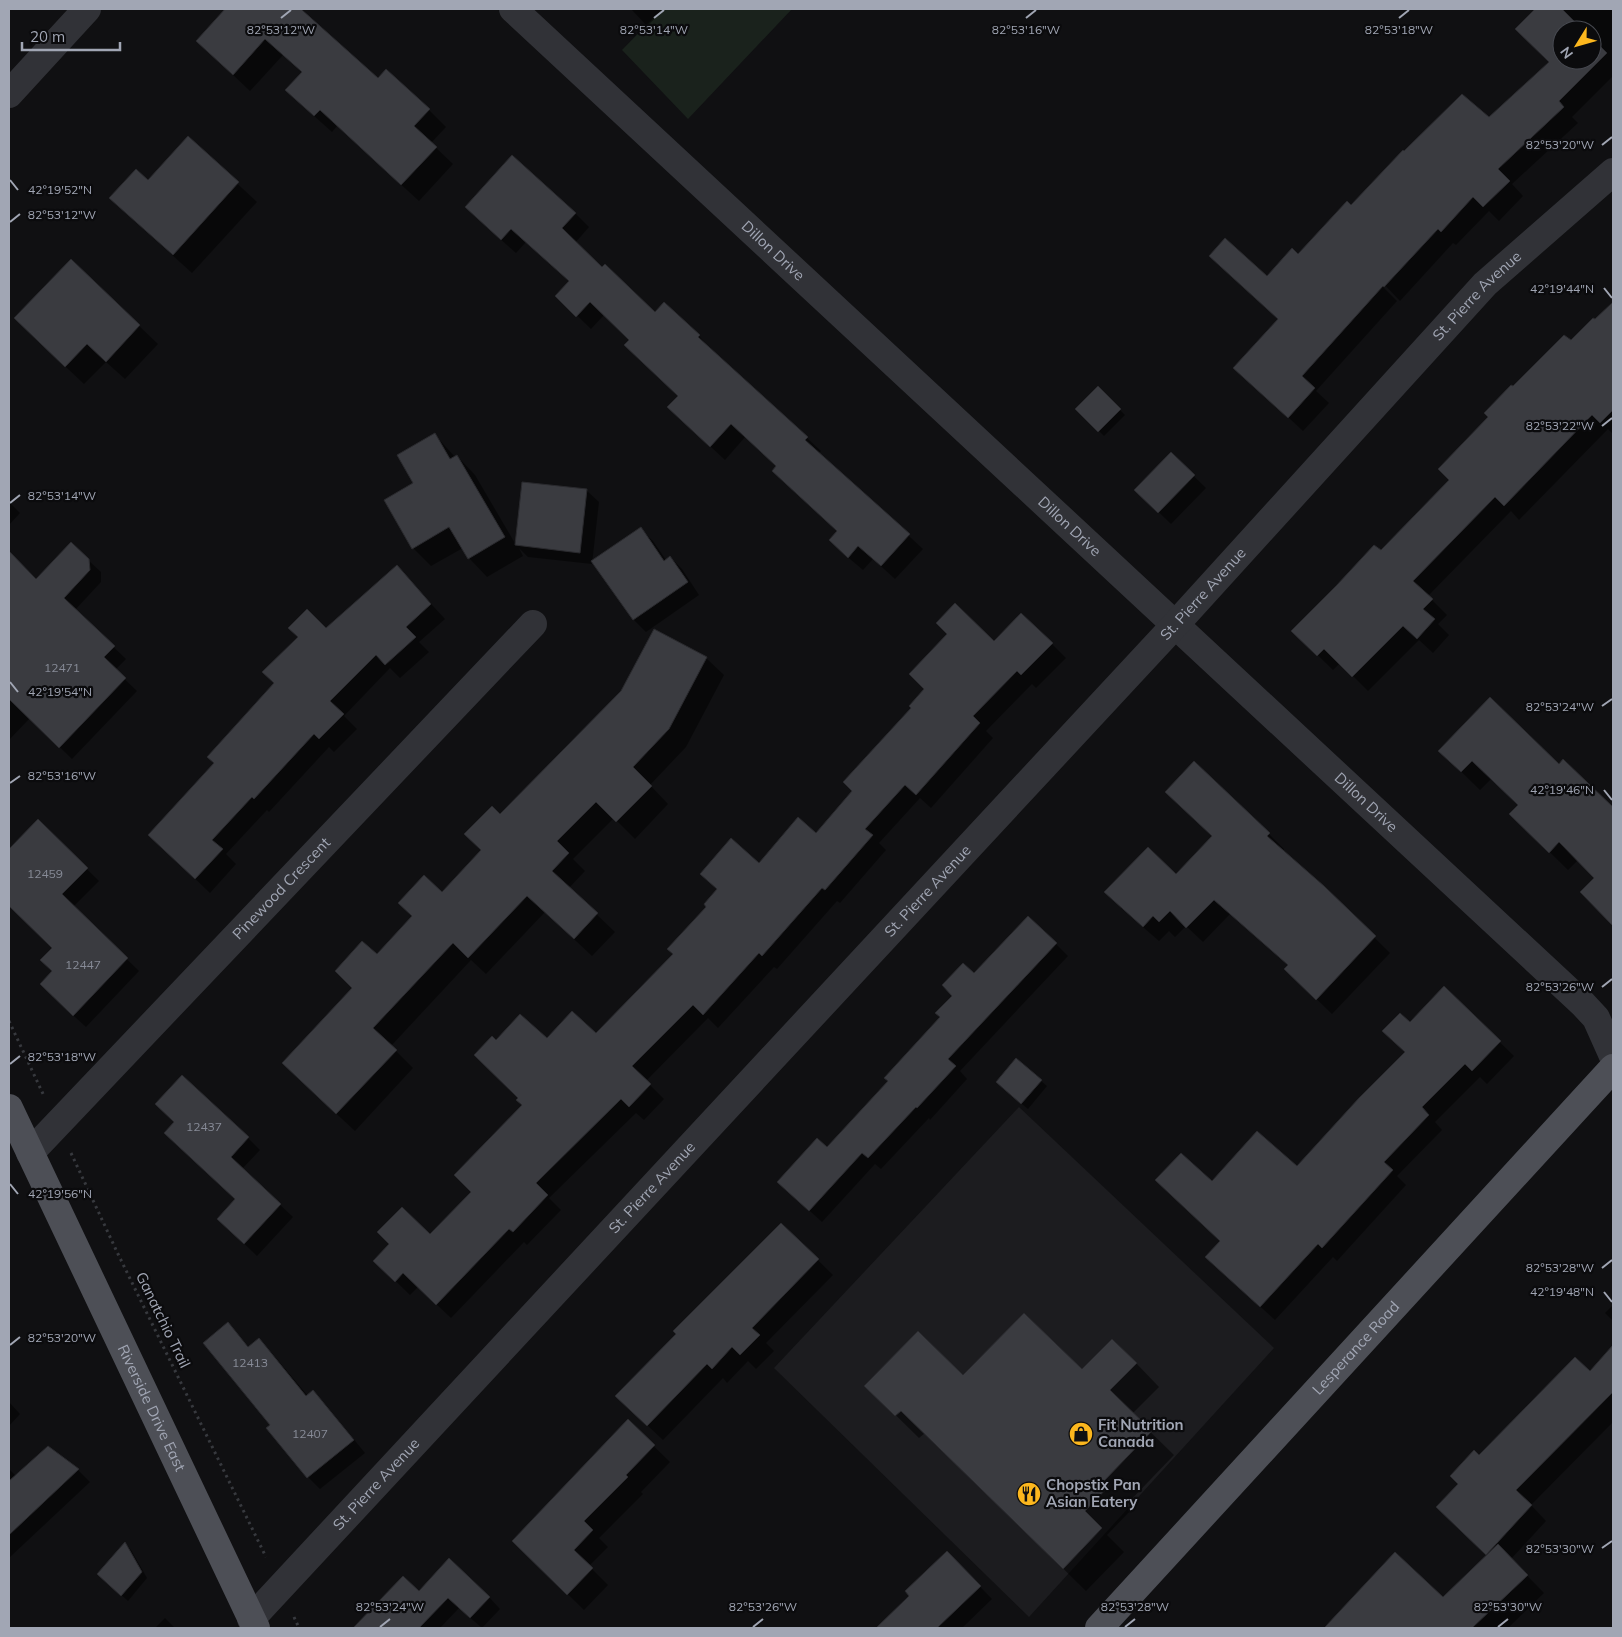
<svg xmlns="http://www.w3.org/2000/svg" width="1622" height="1637" viewBox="0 0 1622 1637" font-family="Mulish,sans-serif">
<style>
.built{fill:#1c1c1f}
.green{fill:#1a221c}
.shadow{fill:#0007;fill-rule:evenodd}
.building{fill:#3a3b40;stroke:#2a2a2e}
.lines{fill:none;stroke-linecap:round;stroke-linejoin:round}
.path{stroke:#37393e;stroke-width:3;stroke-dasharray:2.5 4;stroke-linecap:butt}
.minor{stroke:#313237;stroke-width:28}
.major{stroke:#4d4f56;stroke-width:28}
.ticks{fill:none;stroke:#a1a6b4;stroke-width:2}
.labels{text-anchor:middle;stroke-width:4.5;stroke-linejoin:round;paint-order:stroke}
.number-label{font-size:12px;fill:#878b97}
.street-label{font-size:15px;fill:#a1a6b4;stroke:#0b0b0d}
.poi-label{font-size:15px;font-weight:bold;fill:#a1a6b4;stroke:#0b0b0d;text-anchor:start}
.ticks-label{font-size:12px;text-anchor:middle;fill:#a1a6b4;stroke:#0b0b0d;stroke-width:4.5;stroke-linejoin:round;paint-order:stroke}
</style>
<rect width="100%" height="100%" fill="#101012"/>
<path class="built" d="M1019 1107 1274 1348 1029 1617 774 1368Z"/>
<path class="green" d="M662 9H792L688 119 622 50Z"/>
<path class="shadow" d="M227 9H302L379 80 429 110 446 127 431 143 453 164 419 201 337 126 332 132 304 107 302 73 283 55 250 91 197 41Z
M631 9H665L647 26Z
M1537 9H1613V76L1572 117 1578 123 1512 184 1523 196 1499 221 1489 211 1456 245 1453 243 1400 301 1380 280 1378 282 1397 301 1316 391 1329 403 1303 431 1250 382 1279 319 1267 278 1298 256 1351 206 1489 119 1551 62 1517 29ZM1562 30H1592V60H1562Z
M188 138 257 202 192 273 129 216 148 182Z
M575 213 589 227 575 243 602 269 655 314 699 336 712 350 711 351 807 438 821 451 819 453 923 549 895 579 873 559 863 570 844 554 839 531 778 466 746 436 725 460 683 421 679 396 630 340 604 315 591 329 557 296 570 282 526 242 516 253 480 221Z
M71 261 158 344 125 379 106 362 84 384 34 337Z
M1613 304V434L1608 429 1519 520 1511 511 1428 596 1447 615 1438 624 1449 635 1433 653 1419 640 1368 691 1340 663 1333 670 1293 631 1381 552 1451 481 1490 417 1513 388 1571 342Z
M1098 388 1125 415 1104 436 1077 409Z
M435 435 455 457 457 456 475 475 516 545 586 490 599 502 592 564 528 557 519 548 523 556 487 577 469 558 463 548 431 566 413 548 415 483Z
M1171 454 1206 488 1171 524 1136 490Z
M9 502 20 513 9 525Z
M640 529 653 541 666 560 670 557 682 569 699 595 646 632 634 620 593 561Z
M9 553 37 581 88 560 101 572V582L75 610 126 659 115 670 137 691 72 759 30 718 9 740Z
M397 567 445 619 419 642 429 652 400 678 390 668 344 716 357 729 334 752 329 747 269 812 267 810 226 854 236 864 210 893 164 849 216 764 326 630Z
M994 643 1052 644 1066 658 1036 688 1032 684 986 731 993 738 931 808 920 798 879 843 886 850 840 903 837 901 777 969 774 967 718 1028 708 1018 646 1081 664 1099 644 1120 636 1113 549 1198 561 1210 527 1245 524 1242 451 1318 418 1287 410 1295 375 1261 430 1236 473 1192 524 1105 496 1041 547 1040 596 1035 674 955 708 907 718 890 701 874 759 864 816 834Z
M706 658 724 675 686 747 650 785 668 804 635 839 614 818 573 859 585 871 569 888 615 932 592 956 545 912 486 974 471 960 391 1046 413 1068 355 1131 301 1081 354 988 377 956 442 894 482 850 500 816Z
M1440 751 1559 765 1563 760 1613 809V924L1582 892 1596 878 1578 860 1568 870 1511 814 1520 805 1492 778 1480 790Z
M38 821 99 881 73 907 139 971 86 1027 53 997V948L9 905V897L18 887 9 878V851Z
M1269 834 1284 849 1282 852 1323 887 1390 953 1332 1014 1301 984 1289 966 1230 914 1203 942 1186 926 1175 937 1169 931 1159 941 1121 908 1176 876Z
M1056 944 1068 956 960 1071 967 1079 930 1120 929 1118 881 1169 875 1164 822 1222 791 1194 828 1149 889 1082 941 1017Z
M1444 988 1514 1056 1487 1084 1480 1077 1435 1122 1442 1130 1397 1176 1406 1185 1337 1261 1333 1257 1275 1320 1221 1271V1241L1212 1183 1297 1168 1406 1052 1410 1024Z
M1041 1081 1047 1086 1028 1109 1003 1088Z
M176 1122 248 1138 260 1150 242 1169 293 1217 257 1256 231 1231 237 1199Z
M781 1224 833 1275 766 1343 774 1351 756 1369 748 1361 727 1383 723 1378 663 1440 632 1411Z
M1613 1305V1321L1605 1313Z
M228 1324 249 1347 258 1340 271 1352 308 1396 313 1392 325 1404 365 1453 320 1489 308 1477 268 1429 272 1425Z
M1613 1347V1422L1531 1505 1546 1521 1511 1559 1544 1593 1508 1628H1323L1332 1619 1334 1620 1443 1599 1488 1556 1452 1522 1459 1484 1479 1457 1590 1373Z
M1136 1363 1159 1387 1132 1414 1174 1455 1126 1505 1131 1510 1107 1535 1124 1552 1086 1591 925 1433 919 1438 866 1386 963 1377 1082 1371Z
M9 1402 20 1414 9 1426Z
M628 1421 670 1462 641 1492 643 1494 599 1538 608 1547 589 1566 608 1585 584 1610 530 1557Z
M9 1469 16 1476 78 1470 90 1482 9 1558Z
M126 1544 131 1550 147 1578 128 1601 105 1580Z
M947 1553 992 1599 962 1628H878L910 1596Z
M403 1578 419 1592 489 1597 500 1609 482 1628 459 1608 440 1628H355Z
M165 1618 175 1628H155Z"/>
<path class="building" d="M225 9H301L378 78 386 69 430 109 414 126 437 147 401 185 320 110 314 116 285 90 302 72 265 39 233 75 196 41Z
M1535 9H1562L1583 30H1562V60H1592V38L1607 53 1559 101 1564 107 1498 169 1510 181 1483 207 1473 197 1441 232 1438 229 1384 287 1383 286 1302 376 1315 388 1288 418 1233 368 1278 319 1209 256 1225 238 1267 276 1292 248 1298 254 1347 201 1351 205 1403 150 1404 151 1462 94 1489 117 1549 62 1515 29Z
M188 136 239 182 173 255 109 198 136 169 148 180Z
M512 155 576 213 562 228 602 267 605 264 655 312 664 302 700 335 698 337 808 437 805 440 910 534 881 566 858 546 848 558 829 540 837 531 772 471 776 466 731 424 710 447 667 407 678 396 624 345 629 340 590 302 576 317 555 296 569 281 511 229 501 240 465 207Z
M71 259 140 325 106 362 87 344 65 367 14 318Z
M1613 302V410L1600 423 1592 415 1504 506 1495 497 1413 581 1433 599 1423 609 1435 619 1417 639 1403 626 1352 677 1324 649 1317 656 1291 631 1336 586 1374 545 1381 550 1449 480 1438 469 1488 417 1484 413 1511 385 1513 386 1564 335 1571 340 1593 318 1595 319Z
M1098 386 1121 409 1098 432 1075 409Z
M435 433 450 459 457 455 505 537 468 559 449 527 412 549 384 500 413 483 397 455Z
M1171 452 1195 475 1158 513 1134 490Z
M522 482 587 489 580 553 515 545Z
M641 527 664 561 670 556 688 582 633 620 591 561Z
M71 542 89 559 90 570 64 598 115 646 104 657 126 678 59 748 9 699V551L36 579Z
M397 565 431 604 406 627 416 637 385 665 376 655 330 701 344 714 319 739 314 734 254 799 252 797 212 840 223 849 195 879 148 835 214 763 207 757 274 683 262 672 298 637 288 628 307 609 326 628Z
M955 603 994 641 1021 613 1053 643 1021 675 1017 671 973 716 980 723 916 795 905 785 865 829 873 835 825 890 822 888 762 956 759 953 703 1015 693 1005 632 1066 651 1084 629 1107 621 1099 536 1183 548 1195 513 1232 509 1229 436 1305 403 1273 395 1282 373 1261 389 1244 377 1232 402 1207 430 1234 471 1192 454 1175 522 1105 516 1100 518 1098 474 1055 492 1036 496 1040 520 1014 547 1038 572 1011 596 1033 673 954 667 949 706 907 704 904 717 889 700 874 731 838 759 863 798 817 816 833 852 791 843 782 911 708 909 706 924 689 909 674 947 634 936 623Z
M654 629 707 657 669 729 633 767 652 786 616 822 596 802 557 841 569 853 552 871 598 913 574 939 527 896 468 958 453 943 373 1028 397 1050 336 1114 282 1063 352 988 335 971 362 941 377 954 412 916 398 903 424 875 442 892 481 850 464 834 492 806 500 814 621 691Z
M1490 697 1559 764 1563 759 1613 807V926L1580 892 1594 878 1559 842 1549 853 1509 814 1518 805 1472 761 1461 772 1438 751Z
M1194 761 1270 833 1267 836 1324 886 1376 936 1316 1000 1284 969 1288 965 1214 900 1186 928 1170 911 1159 922 1153 916 1143 927 1104 892 1148 847 1176 874 1212 836 1165 792Z
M38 819 88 868 62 894 128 958 73 1016 40 984 52 971 40 960 52 948 9 906V849Z
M1028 916 1057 943 948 1059 956 1066 917 1108 916 1107 868 1158 862 1153 809 1211 777 1182 817 1138 827 1147 888 1081 884 1078 940 1017 935 1013 952 996 942 985 963 963 974 973Z
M1444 986 1501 1041 1472 1071 1465 1064 1422 1107 1429 1115 1384 1162 1393 1170 1322 1248 1318 1244 1260 1307 1205 1257 1220 1241 1155 1180 1181 1153 1212 1181 1257 1131 1297 1166 1359 1098 1405 1052 1382 1031 1400 1013 1410 1022Z
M1016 1058 1042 1080 1021 1104 996 1082Z
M182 1075 249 1137 231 1157 281 1204 244 1244 217 1219 235 1199 164 1133 174 1122 155 1104Z
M781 1223 819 1259 752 1328 760 1335 740 1355 732 1347 712 1369 707 1364 647 1426 615 1396 676 1334 673 1331Z
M1024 1313 1082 1369 1112 1339 1137 1363 1110 1390 1152 1431 1104 1481 1109 1486 1085 1511 1102 1528 1063 1569 901 1411 895 1416 864 1386 918 1331 963 1375Z
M228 1322 248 1347 259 1338 306 1396 313 1390 354 1440 307 1478 266 1428 270 1425 203 1343Z
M1613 1345V1392L1516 1490 1532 1505 1486 1555 1436 1507 1458 1484 1450 1476 1474 1450 1479 1455 1575 1357 1590 1371Z
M628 1419 655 1445 626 1475 628 1477 584 1521 593 1530 574 1550 593 1568 567 1595 512 1541Z
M48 1446 79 1469 9 1535V1481Z
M125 1542 142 1572 121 1596 97 1574Z
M1498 1544 1528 1575 1472 1628H1324L1395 1552 1443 1597Z
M947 1551 981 1586 937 1628H876L909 1596 905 1591Z
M449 1558 490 1597 470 1618 448 1598 419 1628H353L403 1576 419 1591Z"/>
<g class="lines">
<path class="path" d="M9 1021 44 1096
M71 1153 118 1254 266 1557
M294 1617 299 1628"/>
<g class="minor">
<path id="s1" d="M513 9 1583 1004 1596 1018 1613 1056"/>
<path d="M9 94 87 9"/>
<path id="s2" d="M30 1153 533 624"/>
<path id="s3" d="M251 1619 1175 625 1485 284 1613 172"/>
</g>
<g class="major">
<path id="s4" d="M9 1108 256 1628"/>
<path id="s5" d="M1099 1628 1613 1068"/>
</g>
</g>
<path class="ticks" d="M281 18 291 10M654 18 664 10M1026 18 1036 10M1399 18 1409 10M1602 145 1612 137M10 180 18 190M10 222 20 214M1604 288 1612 298M1602 426 1612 418M10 503 20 495M10 682 18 692M1602 706 1612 699M10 783 20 776M1604 790 1612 800M1602 987 1612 979M10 1064 20 1056M10 1184 18 1194M1602 1268 1612 1260M1604 1292 1612 1302M10 1345 20 1337M1602 1548 1612 1541M380 1627 390 1619M753 1627 763 1619M1125 1627 1135 1619M1498 1627 1508 1619"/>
<defs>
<g id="shop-disc" transform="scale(1.25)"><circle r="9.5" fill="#fcb71e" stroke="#0b0b0d"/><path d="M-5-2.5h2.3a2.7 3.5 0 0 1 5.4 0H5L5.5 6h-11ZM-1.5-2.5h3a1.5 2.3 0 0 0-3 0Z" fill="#111"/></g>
<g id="restaurant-disc" transform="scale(1.25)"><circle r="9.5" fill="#fcb71e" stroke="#0b0b0d"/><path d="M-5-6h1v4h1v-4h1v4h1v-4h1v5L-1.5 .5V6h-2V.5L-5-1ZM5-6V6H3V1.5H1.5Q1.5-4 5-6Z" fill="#111"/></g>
</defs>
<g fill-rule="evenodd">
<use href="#shop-disc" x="1081" y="1434"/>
<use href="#restaurant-disc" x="1029" y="1494"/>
</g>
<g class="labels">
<g class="number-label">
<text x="62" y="672">12471</text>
<text x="45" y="878">12459</text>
<text x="83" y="969">12447</text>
<text x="204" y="1131">12437</text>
<text x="250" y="1367">12413</text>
<text x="310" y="1438">12407</text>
</g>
<g class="street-label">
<text dy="5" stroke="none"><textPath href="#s1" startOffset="355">Dillon Drive</textPath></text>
<text dy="5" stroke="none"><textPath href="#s3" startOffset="1804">St. Pierre Avenue</textPath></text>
<text dy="5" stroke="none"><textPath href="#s1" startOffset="760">Dillon Drive</textPath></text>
<text dy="5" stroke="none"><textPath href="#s3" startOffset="1399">St. Pierre Avenue</textPath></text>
<text dy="5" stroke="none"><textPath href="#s1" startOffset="1165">Dillon Drive</textPath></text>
<text dy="5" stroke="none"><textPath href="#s2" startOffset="365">Pinewood Crescent</textPath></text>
<text dy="5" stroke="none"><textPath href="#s3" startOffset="994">St. Pierre Avenue</textPath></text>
<text dy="5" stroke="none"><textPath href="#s3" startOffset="589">St. Pierre Avenue</textPath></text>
<text transform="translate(163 1320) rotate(64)" y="5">Ganatchio Trail</text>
<text dy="5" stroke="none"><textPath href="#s5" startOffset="380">Lesperance Road</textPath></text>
<text dy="5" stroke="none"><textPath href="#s4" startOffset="332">Riverside Drive East</textPath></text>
<text dy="5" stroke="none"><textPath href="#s3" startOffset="184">St. Pierre Avenue</textPath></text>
</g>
<g class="poi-label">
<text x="1098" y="1430">Fit Nutrition<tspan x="1098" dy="17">Canada</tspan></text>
<text x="1046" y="1490">Chopstix Pan<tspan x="1046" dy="17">Asian Eatery</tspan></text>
</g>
</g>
<g class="ticks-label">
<text x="1026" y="34">82°53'16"W</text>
<text x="1399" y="34">82°53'18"W</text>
<text x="281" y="34">82°53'12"W</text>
<text x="654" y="34">82°53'14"W</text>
<text x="1560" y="149">82°53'20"W</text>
<text x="60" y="194">42°19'52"N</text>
<text x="62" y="219">82°53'12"W</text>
<text x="1562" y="293">42°19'44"N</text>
<text x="1560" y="430">82°53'22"W</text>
<text x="62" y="500">82°53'14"W</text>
<text x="60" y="696">42°19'54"N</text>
<text x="1560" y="711">82°53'24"W</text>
<text x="62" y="780">82°53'16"W</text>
<text x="1562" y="794">42°19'46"N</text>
<text x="1560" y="991">82°53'26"W</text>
<text x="62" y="1061">82°53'18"W</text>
<text x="60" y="1198">42°19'56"N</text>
<text x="1560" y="1272">82°53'28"W</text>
<text x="1562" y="1296">42°19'48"N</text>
<text x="62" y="1342">82°53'20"W</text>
<text x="1560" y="1553">82°53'30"W</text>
<text x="390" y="1611">82°53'24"W</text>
<text x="763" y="1611">82°53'26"W</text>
<text x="1135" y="1611">82°53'28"W</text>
<text x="1508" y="1611">82°53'30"W</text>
</g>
<rect width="1622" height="1637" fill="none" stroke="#a1a6b4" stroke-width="20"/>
<g transform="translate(1577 45) rotate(233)"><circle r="24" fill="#0b0b0d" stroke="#474950"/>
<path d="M0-4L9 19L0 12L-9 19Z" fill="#fcb71e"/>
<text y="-8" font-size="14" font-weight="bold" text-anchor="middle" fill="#a1a6b4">N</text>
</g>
<path d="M22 42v8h98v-8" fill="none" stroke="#a1a6b4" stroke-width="2.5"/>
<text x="30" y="42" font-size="15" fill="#a1a6b4" stroke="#0b0b0d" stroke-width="4" paint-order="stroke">20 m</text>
</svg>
